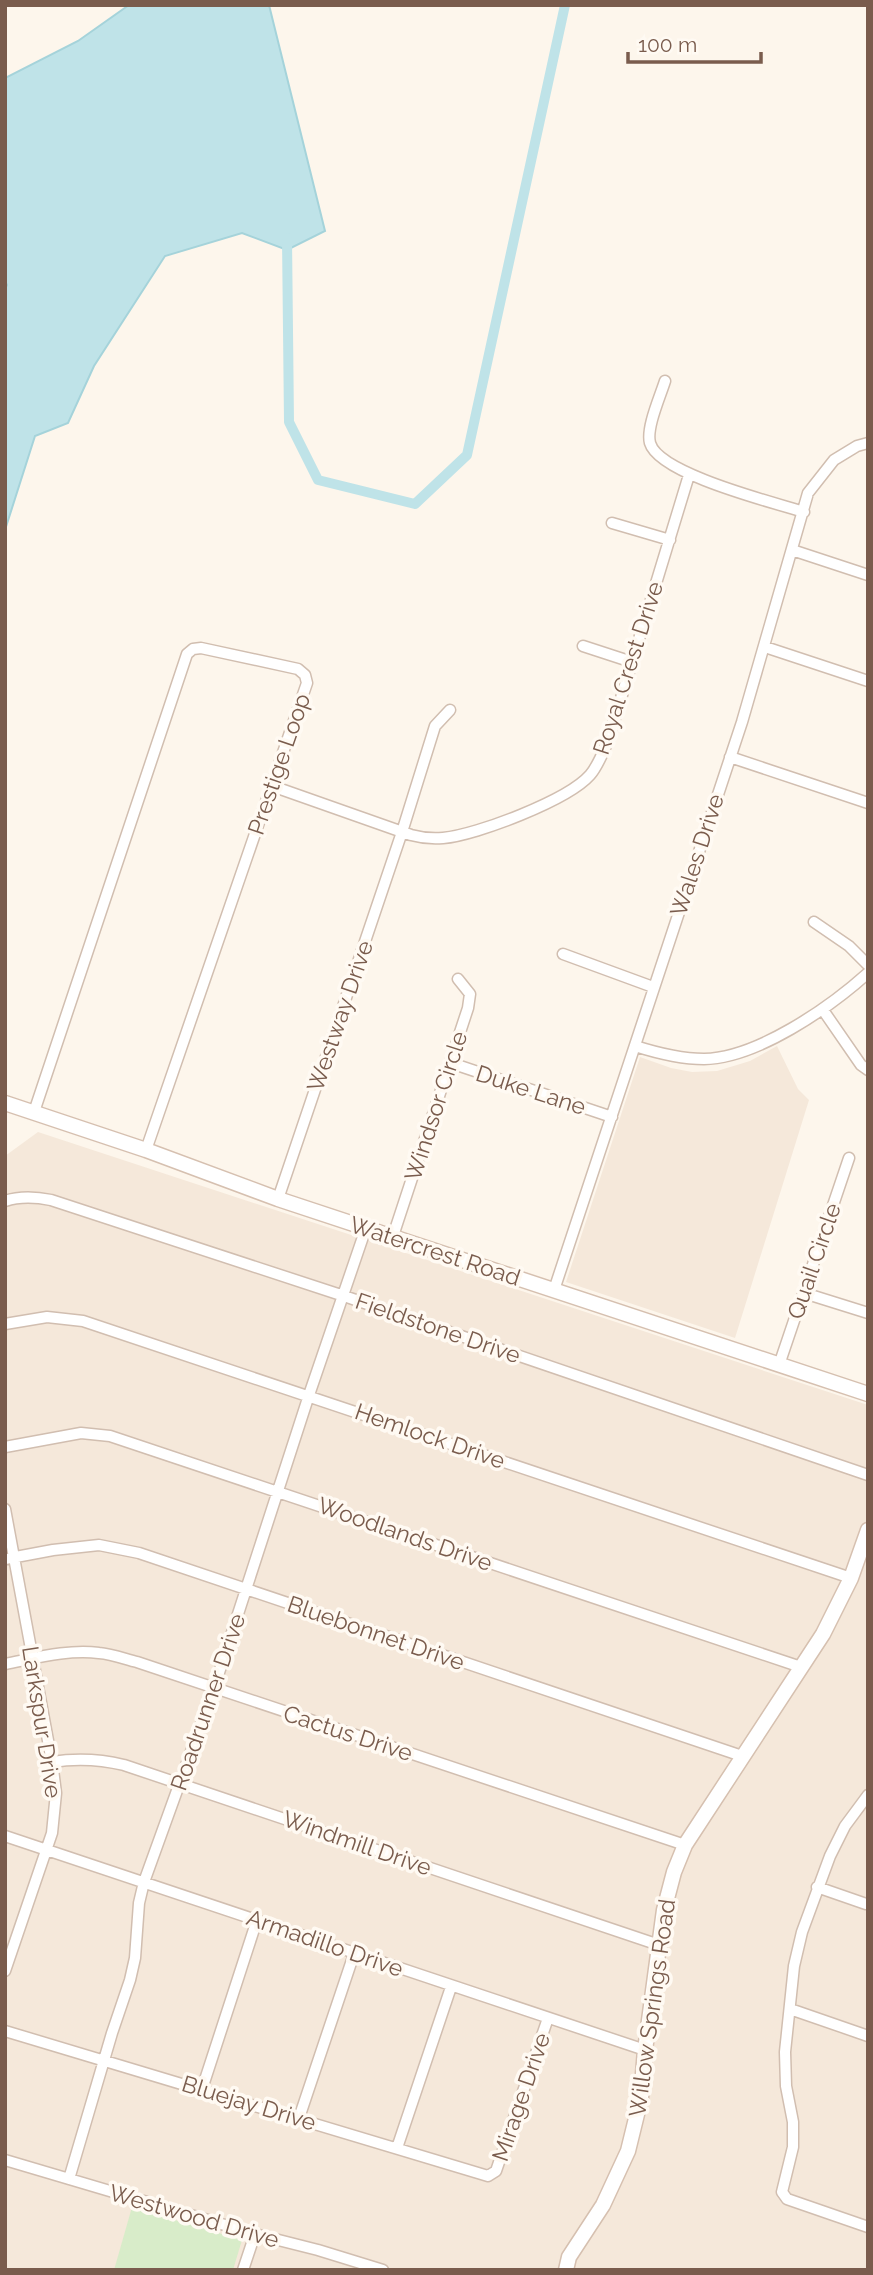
<svg xmlns="http://www.w3.org/2000/svg" width="873" height="2275" viewBox="0 0 873 2275" font-family="Raleway,sans-serif">
<style>
.residential{fill:#f5e8da}
.green{fill:#d8ecc9}
.water{fill:#bfe3e8;stroke:#a5d3da;stroke-width:2}
.lines{fill:none;stroke-linecap:round;stroke-linejoin:round}
.canal{stroke:#bfe3e8;stroke-width:10}
.street-casing{stroke:#d1beb0;stroke-width:13}
.secondary-casing{stroke:#d6c0b0;stroke-width:17}
.street{stroke:#fff;stroke-width:10}
.secondary{stroke:#fff;stroke-width:14}
.labels{text-anchor:middle;stroke-width:7;stroke-linejoin:round;paint-order:stroke}
.street-label{font-size:23px;fill:#7a5c4d;stroke:#fffaf3}
</style>
<rect width="100%" height="100%" fill="#fdf6ec"/>
<path class="residential" d="M777 1046 798 1089 809 1100 735 1338 566 1282 640 1057 671 1068 692 1072 717 1071 750 1061Z
M38 1132 868 1405V2270H5V1156Z"/>
<path class="green" d="M132 2207 242 2240 233 2270H114Z"/>
<path class="water" d="M129 5H269L325 231 287 250 242 233 165 256 94 366 68 423 35 436 5 530V289L7 285 5 281V78L78 41Z"/>
<g class="lines">
<path class="canal" d="M287 238 289 422 318 480 415 504 467 455 565 5"/>
<g class="street-casing">
<path id="street" d="M665 381C660 397 646 428 650 443 659 474 772 502 804 512
M612 523 670 540
M792 550 868 575
M583 646 632 662
M765 647 868 681
M730 757 868 803
M272 786 411 835C422 838 432 839 443 838 477 835 568 800 590 775 598 766 603 752 608 741L689 475
M814 922 849 946 868 965
M563 954 653 987
M823 1010 861 1065 868 1070
M635 1046C657 1053 680 1059 704 1059 757 1058 829 1008 868 973
M451 1063 612 1117
M34 1112 187 654 193 649 201 648 298 669 305 675 307 683 146 1150
M278 1199 402 832 435 726 450 710
M5 1201C20 1196 36 1197 51 1200L344 1296 868 1475
M393 1236 468 1008 470 994 458 979
M554 1290 742 722 808 493 834 460 857 446 868 443
M804 1293 868 1313
M5 1324 47 1317 83 1321 851 1578
M779 1365 849 1158
M5 1447 81 1433 110 1436 801 1667
M5 1509 52 1762 56 1793 52 1833 5 1971
M5 1559 53 1550 99 1545 139 1553 742 1756
M5 1664C36 1658 68 1649 99 1653 112 1654 125 1659 137 1662L685 1845
M52 1762C77 1758 99 1759 124 1765L659 1945
M868 1795 845 1826 830 1856 802 1932 794 1966 785 2052 786 2086 793 2122V2147L782 2192 787 2199 868 2227
M5 1836 645 2050
M817 1887 866 1904
M790 2009 868 2036
M5 2031 488 2176 496 2171 548 2018
M202 2089 257 1920
M299 2118 355 1951
M397 2148 451 1987
M5 2160 255 2234 318 2250 383 2270
M69 2179 112 2033 130 1980 135 1958 139 1903 144 1882 214 1688 309 1395 366 1228
M243 2270 255 2234"/>
</g>
<g class="secondary-casing">
<path id="secondary" d="M5 1103 146 1150 278 1199 868 1394
M566 2270 569 2257 603 2205 628 2151 641 2098 645 2050 664 1910 674 1872 685 1845 823 1634 851 1578 868 1530"/>
</g>
<use href="#street" class="street"/>
<use href="#secondary" class="secondary"/>
</g>
<g class="labels">
<g class="street-label">
<text transform="translate(628 668) rotate(-72)" y="8">Royal Crest Drive</text>
<text transform="translate(279 764) rotate(-71)" y="8">Prestige Loop</text>
<text transform="translate(697 855) rotate(-72)" y="8">Wales Drive</text>
<text transform="translate(340 1016) rotate(-71)" y="8">Westway Drive</text>
<text transform="translate(531 1090) rotate(18)" y="8">Duke Lane</text>
<text transform="translate(436 1106) rotate(-72)" y="8">Windsor Circle</text>
<text transform="translate(435 1251) rotate(18)" y="8">Watercrest Road</text>
<text transform="translate(814 1261) rotate(-71)" y="8">Quail Circle</text>
<text transform="translate(438 1328) rotate(19)" y="8">Fieldstone Drive</text>
<text transform="translate(430 1436) rotate(19)" y="8">Hemlock Drive</text>
<text transform="translate(405 1534) rotate(19)" y="8">Woodlands Drive</text>
<text transform="translate(376 1633) rotate(19)" y="8">Bluebonnet Drive</text>
<text transform="translate(208 1702) rotate(-71)" y="8">Roadrunner Drive</text>
<text transform="translate(42 1722) rotate(81)" y="8">Larkspur Drive</text>
<text transform="translate(348 1733) rotate(18)" y="8">Cactus Drive</text>
<text transform="translate(357 1843) rotate(19)" y="8">Windmill Drive</text>
<text transform="translate(325 1943) rotate(19)" y="8">Armadillo Drive</text>
<text transform="translate(652 2008) rotate(-82)" y="8">Willow Springs Road</text>
<text transform="translate(521 2097) rotate(-71)" y="8">Mirage Drive</text>
<text transform="translate(249 2103) rotate(17)" y="8">Bluejay Drive</text>
<text transform="translate(194 2216) rotate(16)" y="8">Westwood Drive</text>
</g>
</g>
<rect width="873" height="2275" fill="none" stroke="#7a5c4d" stroke-width="14"/>
<path d="M628 52v10h133v-10" fill="none" stroke="#7a5c4d" stroke-width="3.5"/>
<text x="638" y="52" font-size="21" fill="#7a5c4d" stroke="#fffaf3" stroke-width="5" paint-order="stroke">100 m</text>
</svg>
